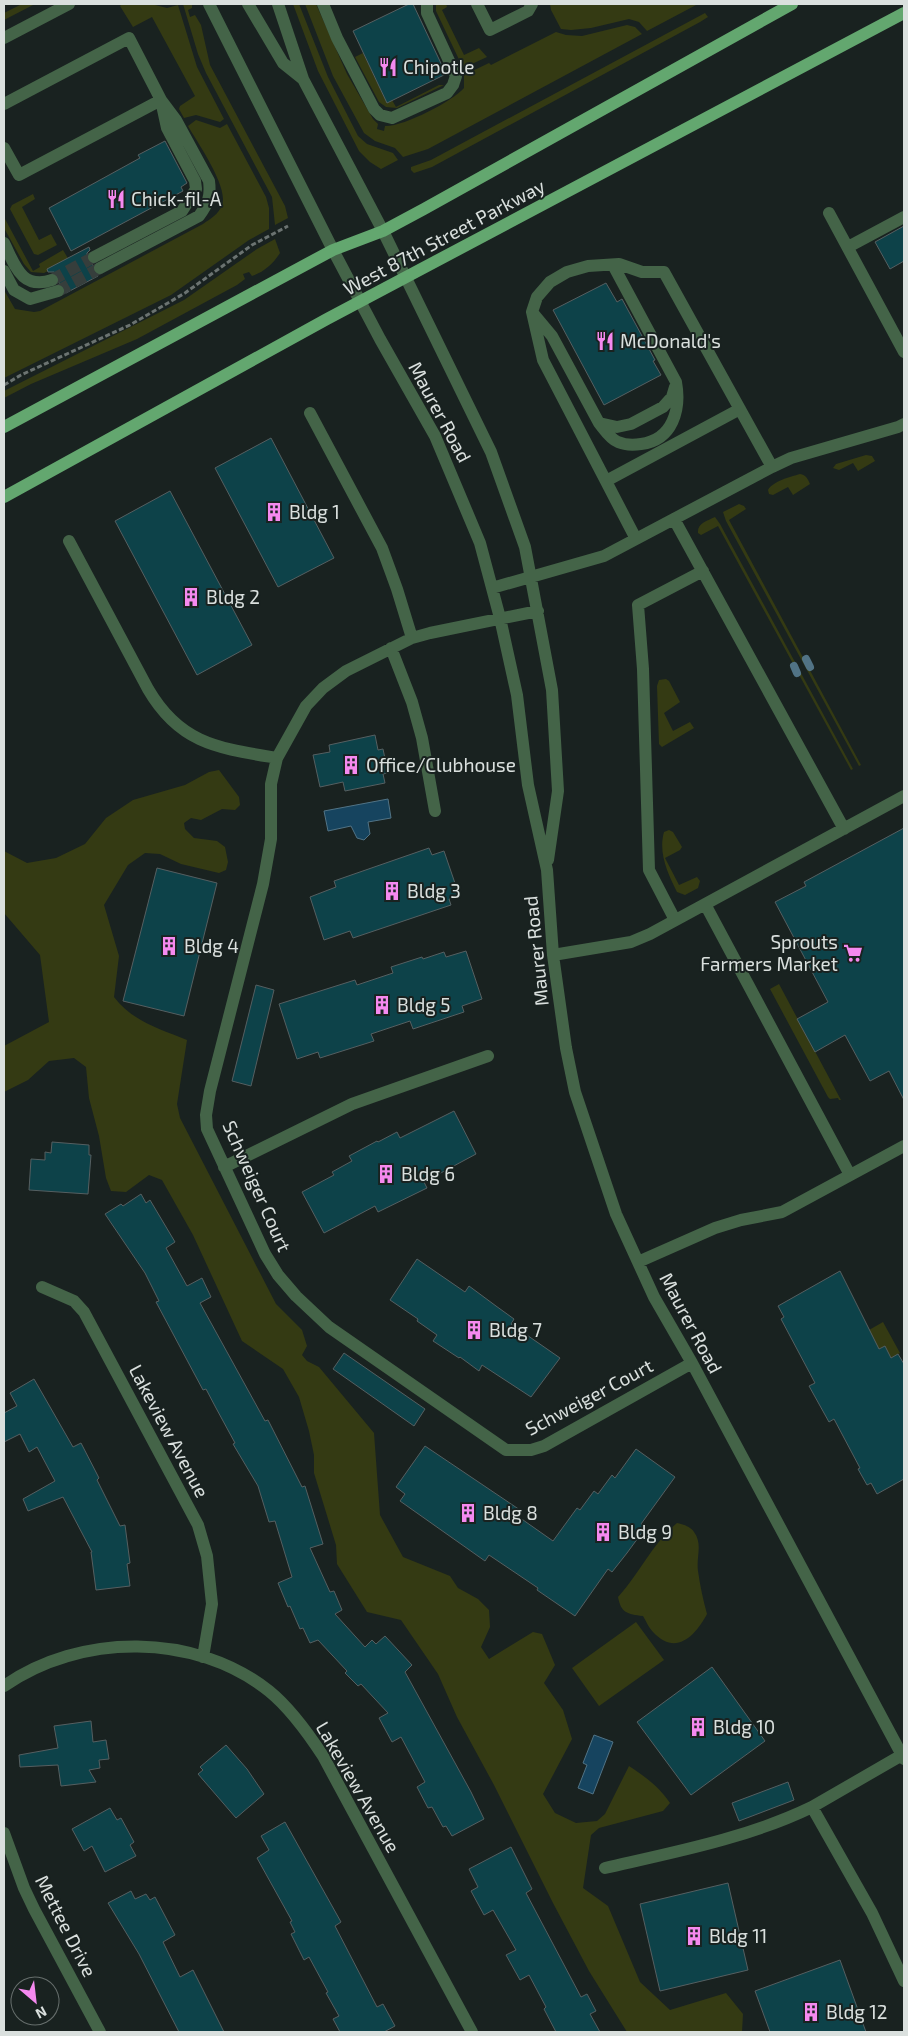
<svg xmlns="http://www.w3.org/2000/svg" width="908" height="2036" viewBox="0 0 908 2036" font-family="'Exo 2',sans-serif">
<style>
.green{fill:#343a13}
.water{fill:#16445f;stroke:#517385}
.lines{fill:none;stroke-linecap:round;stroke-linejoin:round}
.stream{stroke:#517385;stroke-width:8}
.building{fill:#0d4249;stroke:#555f61}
.minor-tunnel{stroke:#363e3c;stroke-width:12;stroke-dasharray:12 6;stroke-linecap:butt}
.path{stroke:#6b7371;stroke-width:3;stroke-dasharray:5 2.5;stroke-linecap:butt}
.minor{stroke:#446448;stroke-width:12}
.major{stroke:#63a76f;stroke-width:12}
.labels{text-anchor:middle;stroke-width:4;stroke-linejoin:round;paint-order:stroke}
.poi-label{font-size:19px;fill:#dae0de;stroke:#192220;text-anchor:start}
.street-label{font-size:19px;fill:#dae0de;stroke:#192220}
</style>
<rect width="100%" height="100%" fill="#192220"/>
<path class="green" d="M22 4H35L4 20V13Z
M122 4H151L167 8 178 5 197 67 224 119 220 122 196 115 184 118 179 109 180 106 195 96 152 17 133 27 120 6Z
M183 4H192V8L188 10 190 17 195 15 201 25 210 65 285 206 288 218 275 225 272 197 206 73 198 54Z
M293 4H299L328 77 358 136 367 144 393 153 398 160 381 169 370 162 359 151 318 71Z
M305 4H316L347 74 373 119 378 124 377 129 384 131 385 126C403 127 453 101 464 88V75L489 63 491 65 556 32 566 35 582 36 627 25 635 27 642 34 428 149 403 157 395 148 375 141 364 133 333 76Z
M436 4H446L447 7 442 10 464 55 479 48 487 57 463 68 436 11Z
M550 4H698L647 31 639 22 629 19 591 28 571 30 561 29 551 10Z
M705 13 708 17 700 22 432 167 414 173 411 170V167L431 160Z
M363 53 387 103 392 100 396 107 439 85H444L397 108 386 107 379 102 355 57Z
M196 120 220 128 227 124 266 197 269 208V229L249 240 171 295 4 378V290L15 309 34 312 40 311 203 224C210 219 219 214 222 205 229 187 197 142 188 126Z
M33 194 35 199 22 207 39 240 51 234 57 245 38 255 34 254 10 209 12 205Z
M4 217 33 271 40 267 39 264 63 250 69 260 44 273 31 272 24 264 4 228Z
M275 239 280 253C273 264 264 272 252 276L249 272 243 274 245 279 237 285 137 339 31 384 4 398V391L184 300 257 249Z
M866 455 872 456 875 461 858 471 853 463 839 470 833 468 836 464Z
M800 474C806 475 808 479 810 484L793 495 788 487 773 495 769 494 768 490C773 481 790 477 800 474Z
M739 504 744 506 746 509 729 520 861 765 859 766 726 521 723 512Z
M715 517 720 524 853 769 851 770 718 526 701 535 698 533C697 523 707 521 715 517Z
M666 679 669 681 680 702 664 713 673 731 690 722 694 728 662 747 659 744 657 686 659 680Z
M219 770 239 797 240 805 235 810 222 809 201 820 191 818 184 823 185 829 194 838 217 841 225 847 228 862 226 870 219 873 181 864 160 854 145 853 128 865 104 905 119 956 114 997C132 1021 160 1029 187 1040L177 1104 180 1118 276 1304 302 1330 307 1346 302 1355 307 1361 319 1367 374 1433 380 1515 403 1557 450 1576 458 1588 478 1599 489 1610 490 1627 481 1647 489 1659 533 1632 542 1634 555 1665 544 1683 563 1710 572 1739 543 1794 555 1813 576 1823 597 1821 605 1814 629 1766C646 1777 659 1787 670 1803L663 1811 599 1828 591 1835 583 1888 608 1906 640 1982 670 2010 726 1993 743 2014 742 2032H627L589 1971 553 1903 494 1785 457 1717 438 1674 401 1620 367 1612 337 1564 336 1545 314 1473V1455L309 1431 299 1397 283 1369 242 1341 193 1235 162 1180 149 1175 126 1192 111 1191 106 1178 99 1136 89 1098 86 1067 74 1058 49 1061 28 1080 4 1092V1046L49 1022 40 955 4 913V851L27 863 56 858 85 844 106 818 133 800 185 785 209 772Z
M669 830 673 832 682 847 680 850 665 858 679 885 697 877 700 881 698 888 685 895 677 892C668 874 658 853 664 832Z
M779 984 841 1100H839L838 1098 830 1099 828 1097 770 989Z
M883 1322 900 1353 891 1358 885 1346 878 1350 869 1330Z
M677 1523C683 1524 691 1527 694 1532 703 1544 696 1557 698 1571 700 1585 703 1600 707 1614 696 1635 676 1657 653 1632 649 1628 646 1621 643 1616 627 1614 621 1613 618 1597 640 1573 652 1544 677 1523Z
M636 1622 664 1660 599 1706 572 1668Z"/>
<path class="water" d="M388 799 391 818 368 822 370 834 364 840 357 838 351 826 328 831 324 811Z
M594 1735 613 1742 593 1794 578 1788 587 1765 583 1763Z"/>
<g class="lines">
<path class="stream" d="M806 659 810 667
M794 666 797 673"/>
</g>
<path class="building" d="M409 4H413L446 74 387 103 353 31Z
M165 141 187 183 181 187 183 191 71 251 49 208 140 158 138 155Z
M904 226V261L890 269 875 242Z
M89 247 90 250 87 253V260L93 265V271L98 276 66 293 64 286 59 283 58 275 54 272H48L47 269Z
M606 283 617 302 622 299 655 360 653 361 661 375 604 405 553 310Z
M271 438 334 558 278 587 215 468Z
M170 491 252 645 197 675 115 521Z
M375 735 378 750 383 749 388 773 383 774 385 783 345 791 343 782 320 787 313 755 330 752 329 745Z
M904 828V1100L889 1071 870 1081 845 1035 815 1052 797 1019 828 1002 775 902 806 886 804 882Z
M429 848 432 855 444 851 459 895 449 899 451 905 353 938 350 931 324 940 310 897 336 887 334 881Z
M157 868 217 883 184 1016 123 1001Z
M466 951 482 999 462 1006 464 1012 413 1029 410 1021 371 1034 374 1041 320 1058 318 1052 297 1059 279 1004 355 980 357 985 393 973 391 967 422 957 423 959 444 952 446 957Z
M256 985 274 990 251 1086 232 1081Z
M454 1111 476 1154 424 1182 427 1188 378 1212 375 1206 324 1233 302 1192 334 1175 332 1172 352 1161 349 1156 377 1141 378 1142 397 1132 400 1138Z
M52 1142 89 1145V1155H91L88 1194 29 1190 31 1159 45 1160V1152L51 1153Z
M141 1194 146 1203 150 1200 175 1242 166 1248 187 1286 202 1278 211 1297 200 1303 265 1421 268 1420 302 1487 305 1486 323 1544 310 1548 330 1592 334 1591 342 1610 335 1614 365 1647 372 1640 376 1644 385 1636 412 1665 405 1672 471 1792 484 1819 452 1836 446 1826 443 1827 432 1807 428 1808 417 1787 425 1782 401 1737 392 1742 379 1718 388 1713 361 1684 358 1686 345 1673 347 1671 318 1640 310 1643 303 1628 300 1629 290 1606 288 1607 278 1583 292 1577 275 1521 269 1522 258 1486 233 1444 235 1443 216 1408 206 1389 203 1390 156 1302 159 1301 145 1273 105 1214 121 1204 123 1206Z
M417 1259 465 1292 469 1286 496 1306 514 1319 511 1324 560 1358 531 1397 482 1365 479 1371 460 1357 459 1358 433 1341 437 1335 417 1321 418 1319 390 1300Z
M840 1271 879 1349 885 1346 891 1358 898 1354 904 1364V1479L877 1494 871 1483 867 1485 858 1469 860 1468 834 1419 829 1422 809 1386 815 1383 781 1319 784 1317 778 1306Z
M344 1353 425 1409 414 1426 333 1369Z
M34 1379 73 1447 81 1443 99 1478 97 1480 120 1526 125 1525 130 1563 127 1564 130 1586 96 1590 91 1552H92L63 1497 28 1511 23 1499 55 1481 37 1447 29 1452 20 1434 4 1442V1413L17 1406 10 1393Z
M425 1446 520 1510 516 1515 553 1541 577 1508 580 1510 594 1491 598 1494 612 1475 615 1478 636 1449 675 1477 641 1524 646 1527 627 1553 612 1572 608 1569 575 1616 537 1590 538 1588 489 1555 485 1561 400 1501 405 1494 396 1487Z
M712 1667 765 1741 691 1795 637 1722Z
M91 1721 93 1742 106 1740 109 1759 99 1760 100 1768 89 1770 96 1782 61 1786 58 1765 20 1767 19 1755 58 1748 54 1726Z
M226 1745 247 1769 264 1794 236 1818 198 1774 203 1770 200 1767Z
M788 1782 794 1800 739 1821 732 1803Z
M110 1808 117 1820 121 1818 134 1842 130 1845 136 1856 105 1872 92 1846 84 1851 72 1829Z
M285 1822 341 1922 335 1926 377 2007 383 2004 395 2026 384 2032H340L333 2019 339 2016 326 1993 328 1992 309 1957 304 1960 291 1934 295 1932 290 1922 292 1921 257 1858 269 1850 261 1836Z
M511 1847 532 1889 526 1893 581 1997 587 1994 596 2011 590 2014 600 2032H556L544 2009 546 2007 529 1975 520 1980 506 1955 516 1950 493 1910 484 1915 471 1891 478 1887 469 1869Z
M728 1883 748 1970 660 1991 640 1904Z
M131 1891 135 1899 146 1894 150 1900 155 1897 175 1935 163 1942 180 1977 193 1970 224 2032H179L139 1954 108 1903Z
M840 1960 866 2032H770L755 1991Z"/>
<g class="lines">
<path class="minor-tunnel" d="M52 280 94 257
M58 291 100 268"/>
<path class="path" d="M4 385 21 375 130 325 185 293 252 245 288 226"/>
<path class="minor" d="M209 4 333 250 380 339 435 436 480 543 500 618 517 695 528 785 547 870 553 955 566 1048 575 1092 616 1214 654 1297 692 1363 904 1759
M248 4 283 63 303 79
M278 4 303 79 383 231 491 452 525 547 552 690 558 791 548 860
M323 4 337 38 374 109 380 115 392 118 447 93 453 85 456 76 427 13V4
M477 4 490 30 528 11 532 4
M4 38 69 4
M4 104 129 38 161 100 19 175 4 148
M829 213 904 352
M4 243C15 265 21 290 52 280
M848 247 904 217
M94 257 182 211 196 189 195 181 167 128 162 105
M100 268 199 216C208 204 211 196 209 181L176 120 161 100
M4 271 14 290 30 299 58 291
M532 312 552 336 599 423C604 429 610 439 618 442 625 445 634 445 641 444 673 440 681 409 676 382L613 265
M310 413 382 548 397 589 412 638
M599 423 617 427 631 424 663 407 672 397 675 387
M606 481 740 409
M674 519 844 829
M636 539 543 360 532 312 537 297 550 282 567 272 588 266 619 264 642 272H664L772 467
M69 541 148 689C180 744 218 748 277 758
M492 588 604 556 772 467 791 458 898 427 904 424
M538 611 430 633 412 638 346 671 323 688 306 706 277 758 271 784V839L263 884 210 1091 206 1115 207 1129 265 1254 278 1275 296 1296 329 1327 506 1450H531L544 1446 692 1363
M391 648 412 702 422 738 435 811
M705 904 850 1175
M675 920 649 870 643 669 638 605 703 571
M553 955 631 942 650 934 904 796
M224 1167 352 1104 488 1056
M638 1262 715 1228 741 1220 782 1212 904 1146
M42 1287 74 1301 84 1312 198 1525 207 1556 212 1604 203 1657
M4 1686C80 1633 195 1632 269 1691 290 1708 308 1733 323 1756L472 2032
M902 1755 812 1807 872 1913 904 1981
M4 1833 24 1888 34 1909 100 2032
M605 1868C675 1852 748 1838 812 1807"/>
<path class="major" d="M4 427 333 250 383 231 424 209 792 4
M4 497 327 319 904 13"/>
</g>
<defs>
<g id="restaurant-bare" transform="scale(1.5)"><path d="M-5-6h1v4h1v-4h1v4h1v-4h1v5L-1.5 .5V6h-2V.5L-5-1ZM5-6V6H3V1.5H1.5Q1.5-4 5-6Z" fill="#f589ef" stroke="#192220" stroke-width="2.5" paint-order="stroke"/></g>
<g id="building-bare" transform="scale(1.5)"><path d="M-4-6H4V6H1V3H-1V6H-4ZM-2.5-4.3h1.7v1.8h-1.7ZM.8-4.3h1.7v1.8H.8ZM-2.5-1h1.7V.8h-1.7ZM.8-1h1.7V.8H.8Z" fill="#f589ef" stroke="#192220" stroke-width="2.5" paint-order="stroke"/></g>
<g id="supermarket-bare" transform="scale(1.5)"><path d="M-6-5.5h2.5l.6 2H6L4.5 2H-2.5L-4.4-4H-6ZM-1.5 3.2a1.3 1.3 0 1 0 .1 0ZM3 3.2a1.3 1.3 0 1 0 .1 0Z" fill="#f589ef" stroke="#192220" stroke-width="2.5" paint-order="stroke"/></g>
</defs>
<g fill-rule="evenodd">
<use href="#restaurant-bare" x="388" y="67"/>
<use href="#restaurant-bare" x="116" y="199"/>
<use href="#restaurant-bare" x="605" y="341"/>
<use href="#building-bare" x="274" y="512"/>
<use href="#building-bare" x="191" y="597"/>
<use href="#building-bare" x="351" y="765"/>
<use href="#building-bare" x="392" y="891"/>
<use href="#building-bare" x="169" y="946"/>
<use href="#supermarket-bare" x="853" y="953"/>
<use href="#building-bare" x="382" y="1005"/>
<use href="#building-bare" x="386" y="1174"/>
<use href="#building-bare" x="474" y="1330"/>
<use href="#building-bare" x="468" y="1513"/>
<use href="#building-bare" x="603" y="1532"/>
<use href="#building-bare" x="698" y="1727"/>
<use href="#building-bare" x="694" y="1936"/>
<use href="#building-bare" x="811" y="2012"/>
</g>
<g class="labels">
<g class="poi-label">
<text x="403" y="74">Chipotle</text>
<text x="131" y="206">Chick-fil-A</text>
<text x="620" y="348">McDonald's</text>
<text x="289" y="519">Bldg 1</text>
<text x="206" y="604">Bldg 2</text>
<text x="366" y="772">Office/Clubhouse</text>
<text x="407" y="898">Bldg 3</text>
<text x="838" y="949" text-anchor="end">Sprouts<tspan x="838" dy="22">Farmers Market</tspan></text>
<text x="184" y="953">Bldg 4</text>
<text x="397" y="1012">Bldg 5</text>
<text x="401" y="1181">Bldg 6</text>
<text x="489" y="1337">Bldg 7</text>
<text x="483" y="1520">Bldg 8</text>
<text x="618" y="1539">Bldg 9</text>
<text x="713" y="1734">Bldg 10</text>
<text x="709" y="1943">Bldg 11</text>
<text x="826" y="2019">Bldg 12</text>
</g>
<g class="street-label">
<text transform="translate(444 237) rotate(-28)" y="7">West 87th Street Parkway</text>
<text transform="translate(440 412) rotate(62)" y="7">Maurer Road</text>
<text transform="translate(536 951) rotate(-96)" y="7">Maurer Road</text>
<text transform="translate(257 1186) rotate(66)" y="7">Schweiger Court</text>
<text transform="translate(691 1323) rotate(62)" y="7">Maurer Road</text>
<text transform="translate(589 1397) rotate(-28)" y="7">Schweiger Court</text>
<text transform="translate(169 1431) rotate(62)" y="7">Lakeview Avenue</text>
<text transform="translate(358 1787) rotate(60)" y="7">Lakeview Avenue</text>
<text transform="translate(66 1926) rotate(63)" y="7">Mettee Drive</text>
</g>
</g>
<rect width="908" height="2036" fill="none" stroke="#dae0de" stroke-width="10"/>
<g transform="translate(35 2001) rotate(152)"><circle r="24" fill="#192220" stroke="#666e6c"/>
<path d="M0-4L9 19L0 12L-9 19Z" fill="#f589ef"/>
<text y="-8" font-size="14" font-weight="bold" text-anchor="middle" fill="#dae0de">N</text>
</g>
</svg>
